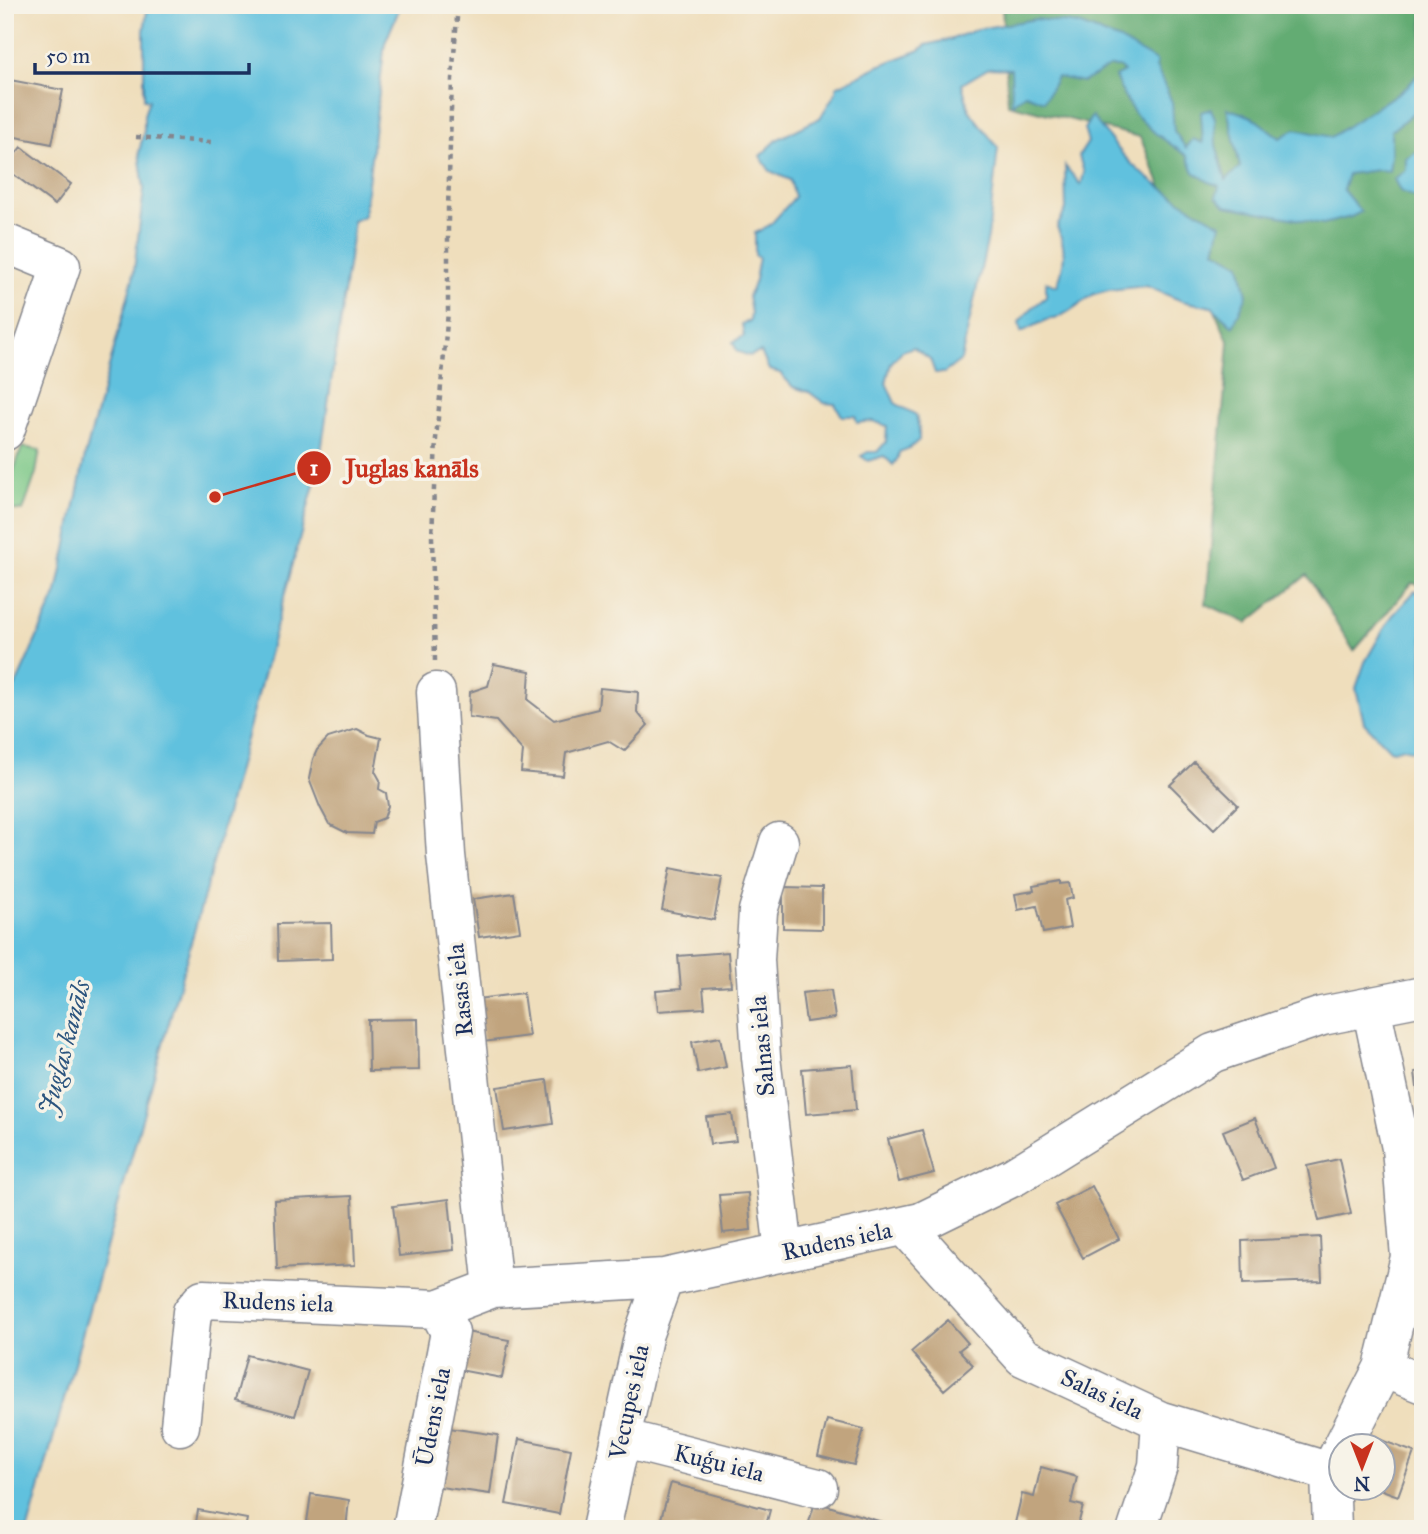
<svg xmlns="http://www.w3.org/2000/svg" width="1428" height="1534" viewBox="0 0 1428 1534" font-family="'IM FELL Great Primer',serif">
<style>
.green{fill:#7ac786;stroke:#4a7b72;stroke-width:2}
.forest{fill:#63ac73;stroke:#3f6e68;stroke-width:2}
.water{fill:#60c1de;stroke:#3e789e;stroke-width:2}
.building{fill:#c1a47e}
.lines{fill:none;stroke-linecap:round;stroke-linejoin:round}
.minor-casing{stroke:#85868d;stroke-width:41}
.path{stroke:#85868d;stroke-width:4.5;stroke-dasharray:5 5;stroke-linecap:butt}
.minor{stroke:#fff;stroke-width:38}
.labels{text-anchor:middle;stroke-width:7;stroke-linejoin:round;paint-order:stroke}
.street-label{font-size:24px;fill:#1b2f5e;stroke:#f7f3e8}
.water-label{font-size:26px;font-style:italic;fill:#2c547e;stroke:#f7f3e8}
.leader{fill:none;stroke:#c8321e;stroke-width:2.5}
.callout-dot{fill:#c8321e;stroke:#f7f3e8;stroke-width:2.5}
.mark-label{font-size:21px;text-anchor:middle;font-weight:bold;fill:#fff}
.callout-label{font-size:26px;text-anchor:middle;font-weight:bold;fill:#c8321e;stroke:#f7f3e8;stroke-width:7;stroke-linejoin:round;paint-order:stroke}
</style>
<rect width="100%" height="100%" fill="#f7f3e8"/>
<filter id="ink" filterUnits="userSpaceOnUse"><feTurbulence type="fractalNoise" baseFrequency=".0143" numOctaves="2"/><feDisplacementMap in="SourceGraphic" scale="14" xChannelSelector="R" yChannelSelector="G"/><feConvolveMatrix kernelMatrix="1 2 1 2 8 2 1 2 1" color-interpolation-filters="sRGB"/></filter>
<filter id="wash" filterUnits="userSpaceOnUse"><feTurbulence type="fractalNoise" baseFrequency=".00686" numOctaves="4" result="noise"/><feDisplacementMap in="SourceGraphic" scale="28" xChannelSelector="R" yChannelSelector="G"/><feGaussianBlur stdDeviation="1.57" result="paint"/><feColorMatrix in="noise" values="0 0 0 0 0 0 0 0 0 0 0 0 0 0 0 0 0 1.4 0 .05"/><feComposite in="paint" operator="in"/></filter>
<g filter="url(#wash)">
<rect width="100%" height="100%" fill="#efdebc"/>
<path class="green" d="M22 447 40 450 36 473 23 511 6 509 8 487Z"/>
<path class="forest" d="M1002 5H1423V586L1412 583 1354 651 1307 575 1247 623 1206 604 1229 343 1140 137 1008 104Z"/>
<path class="water" d="M148 5H401L385 43 364 216 353 221V231L319 466 209 878 28 1529H5V709L57 593 85 456 133 278 144 189 139 152 144 131V115L149 100 144 99V31Z
M1036 19 1078 24 1120 40 1156 61V67L1172 102 1174 131 1186 148 1193 139 1203 143 1201 112 1211 109 1215 118 1216 145 1226 180 1240 167 1227 108 1252 117 1280 138 1295 129 1331 137 1407 87 1423 69V105L1391 131V156L1389 171 1378 170 1348 174 1343 190 1361 212 1351 217 1323 224 1226 206 1216 197 1219 186 1209 182 1194 172 1187 156 1155 133 1135 114 1124 96 1115 77 1124 72 1119 67H1109L1083 82 1057 77 1044 101 1025 94 1012 104 1011 69 989 68 962 84 969 110 998 148 988 237 961 360 944 373H935L930 359 913 347 902 351 891 363 886 383 895 403 916 415 919 429V440L910 448 899 452 898 458 893 465 884 456 868 461 861 456 868 452H877L886 442 887 426 873 421 857 423 855 416H842L835 404 824 403 809 392 793 387 780 373 769 370 761 352 749 356 737 351 733 342 744 336 742 324 750 321 751 313 748 296C756 285 756 271 759 258L755 256V233L770 225 795 197 790 180 770 171 760 156 778 139 820 118 836 92V87L878 66 920 50 926 45 952 39 978 29Z
M1092 116C1108 136 1123 158 1143 174 1167 193 1194 210 1221 224L1215 250 1240 264 1247 295 1233 326 1212 307 1182 301 1146 286 1109 290 1094 294 1068 312 1055 319H1049L1021 332 1019 322 1031 309 1046 297V282L1057 286C1065 264 1067 248 1057 227L1066 209 1065 166 1081 185 1084 173 1079 156 1088 142 1084 129Z
M1420 149 1423 150V204L1415 197 1400 191 1394 179 1406 170V158Z
M1415 591 1423 593V765L1416 751 1403 748 1391 751 1364 723 1356 688 1365 662 1381 634 1392 616Z"/>
<g id="blocks">
<path class="building" d="M10 80 63 90 52 144 5 135V102Z
M21 147 71 184 55 205 5 168Z
M494 664 530 671 528 700 554 720 598 709 600 688 638 692 637 712 648 725 624 751 608 741 566 753 563 776 521 772 523 751 496 721 469 717 470 692 488 686Z
M357 729 369 735 381 738 375 771 380 780 379 789 386 793 388 806 384 818 374 822 372 834 347 833 329 824 320 807 309 779 313 759 317 750 328 738Z
M1194 762 1238 805 1214 829 1170 785Z
M670 868 722 878 714 920 662 910Z
M1061 881V884L1070 883 1073 898 1065 900 1070 928 1043 933 1037 906 1018 910 1015 894 1034 891 1033 886Z
M783 887 822 888V929L783 928Z
M514 893 520 931 479 937 473 899Z
M331 923 332 959 278 961 277 924Z
M728 952 731 986 703 988 705 1008 658 1011 656 991 681 989 678 956Z
M831 990 835 1018 806 1022 802 993Z
M523 993 529 1036 483 1042 477 999Z
M418 1019 419 1070 369 1071 368 1020Z
M720 1037 726 1067 698 1073 692 1042Z
M852 1065 856 1110 806 1114 802 1069Z
M1423 1071V1118H1421L1415 1072Z
M547 1080 553 1124 504 1131 497 1087Z
M732 1114 736 1141 710 1144 706 1117Z
M1255 1118 1274 1168 1243 1180 1223 1131Z
M922 1130 934 1173 899 1182 888 1139Z
M1339 1159 1351 1214 1319 1221 1307 1166Z
M1092 1186 1119 1239 1083 1258 1055 1205Z
M748 1193 751 1230 723 1233 719 1195Z
M352 1196 355 1265 277 1269 274 1200Z
M449 1199 454 1250 399 1256 393 1206Z
M1320 1237 1322 1281 1243 1284 1242 1241Z
M948 1320 968 1343 959 1350 973 1365 944 1390 911 1352Z
M461 1331 509 1340 502 1378 454 1369Z
M247 1355 308 1371 295 1416 235 1400Z
M827 1420 864 1429 854 1465 818 1456Z
M442 1427 498 1435 490 1494 433 1486Z
M1367 1435 1414 1452 1398 1496 1382 1490V1446H1363Z
M519 1439 571 1449 559 1514 506 1504Z
M1041 1467 1077 1477 1071 1503 1083 1506 1077 1529H1023L1024 1525 1015 1523 1022 1494 1034 1497Z
M671 1483 770 1510 765 1529H658Z
M311 1494 349 1500 346 1529H306Z
M815 1502 882 1522 880 1529H807Z
M198 1510 247 1519 245 1529H195Z"/>
</g>
</g>
<g filter="url(#ink)">
<use href="#blocks" fill-opacity="0" stroke="#85868d" stroke-width="2"/>
<g class="lines">
<g class="minor-casing">
<path id="minor" d="M5 243 61 266 5 431
M436 692 446 855 493 1288
M779 842 758 911 755 960 761 1057 784 1252
M905 1226 1023 1357 1161 1421 1330 1472 1340 1452
M1383 1368 1423 1384
M180 1426 192 1312 203 1299 438 1309 493 1288 664 1278 921 1222 1015 1176 1213 1053 1322 1016 1423 996
M621 1438 818 1488
M1343 1446 1383 1368 1410 1257 1401 1148 1371 1006
M1330 1472 1332 1529
M412 1529 450 1332 438 1309
M601 1529 644 1333 664 1278
M1137 1529 1158 1466 1161 1421"/>
</g>
<path class="path" d="M136 137 211 142
M435 661 432 537 436 439 448 312V209L452 79 458 5"/>
<use href="#minor" class="minor"/>
</g>
</g>
<g class="labels">
<g class="street-label">
<text transform="translate(460 990) rotate(-96)" y="8">Rasas iela</text>
<text transform="translate(762 1046) rotate(-95)" y="8">Salnas iela</text>
<text transform="translate(837 1241) rotate(-12)" y="8">Rudens iela</text>
<text transform="translate(278 1302) rotate(2)" y="8">Rudens iela</text>
<text transform="translate(1102 1394) rotate(25)" y="8">Salas iela</text>
<text transform="translate(629 1402) rotate(-78)" y="8">Vecupes iela</text>
<text transform="translate(433 1417) rotate(-79)" y="8">Ūdens iela</text>
<text transform="translate(719 1463) rotate(14)" y="8">Kuģu iela</text>
</g>
<g class="water-label">
<text transform="translate(64 1047) rotate(-75)" y="9">Juglas kanāls</text>
</g>
</g>
<path class="leader" d="M215 497L314 468"/>
<g class="callout-dot">
<circle cx="215" cy="497" r="7"/>
<circle cx="314" cy="468" r="18"/>
</g>
<g class="mark-label">
<text x="314" y="475">1</text>
</g>
<g class="callout-label">
<text x="412" y="477">Juglas kanāls</text>
</g>
<rect width="1428" height="1534" fill="none" stroke="#f7f3e8" stroke-width="28"/>
<g transform="translate(1362 1467) rotate(180)"><circle r="33" fill="#f7f3e8" stroke="#9fa5b1" stroke-width="2"/>
<path d="M0-5L12 26L0 18L-12 26Z" fill="#c8321e"/>
<text y="-10" font-size="19" font-weight="bold" text-anchor="middle" fill="#1b2f5e">N</text>
</g>
<path d="M35 63v10h214v-10" fill="none" stroke="#1b2f5e" stroke-width="3.5"/>
<text x="46" y="63" font-size="21" fill="#1b2f5e" stroke="#f7f3e8" stroke-width="5" paint-order="stroke">50 m</text>
</svg>
